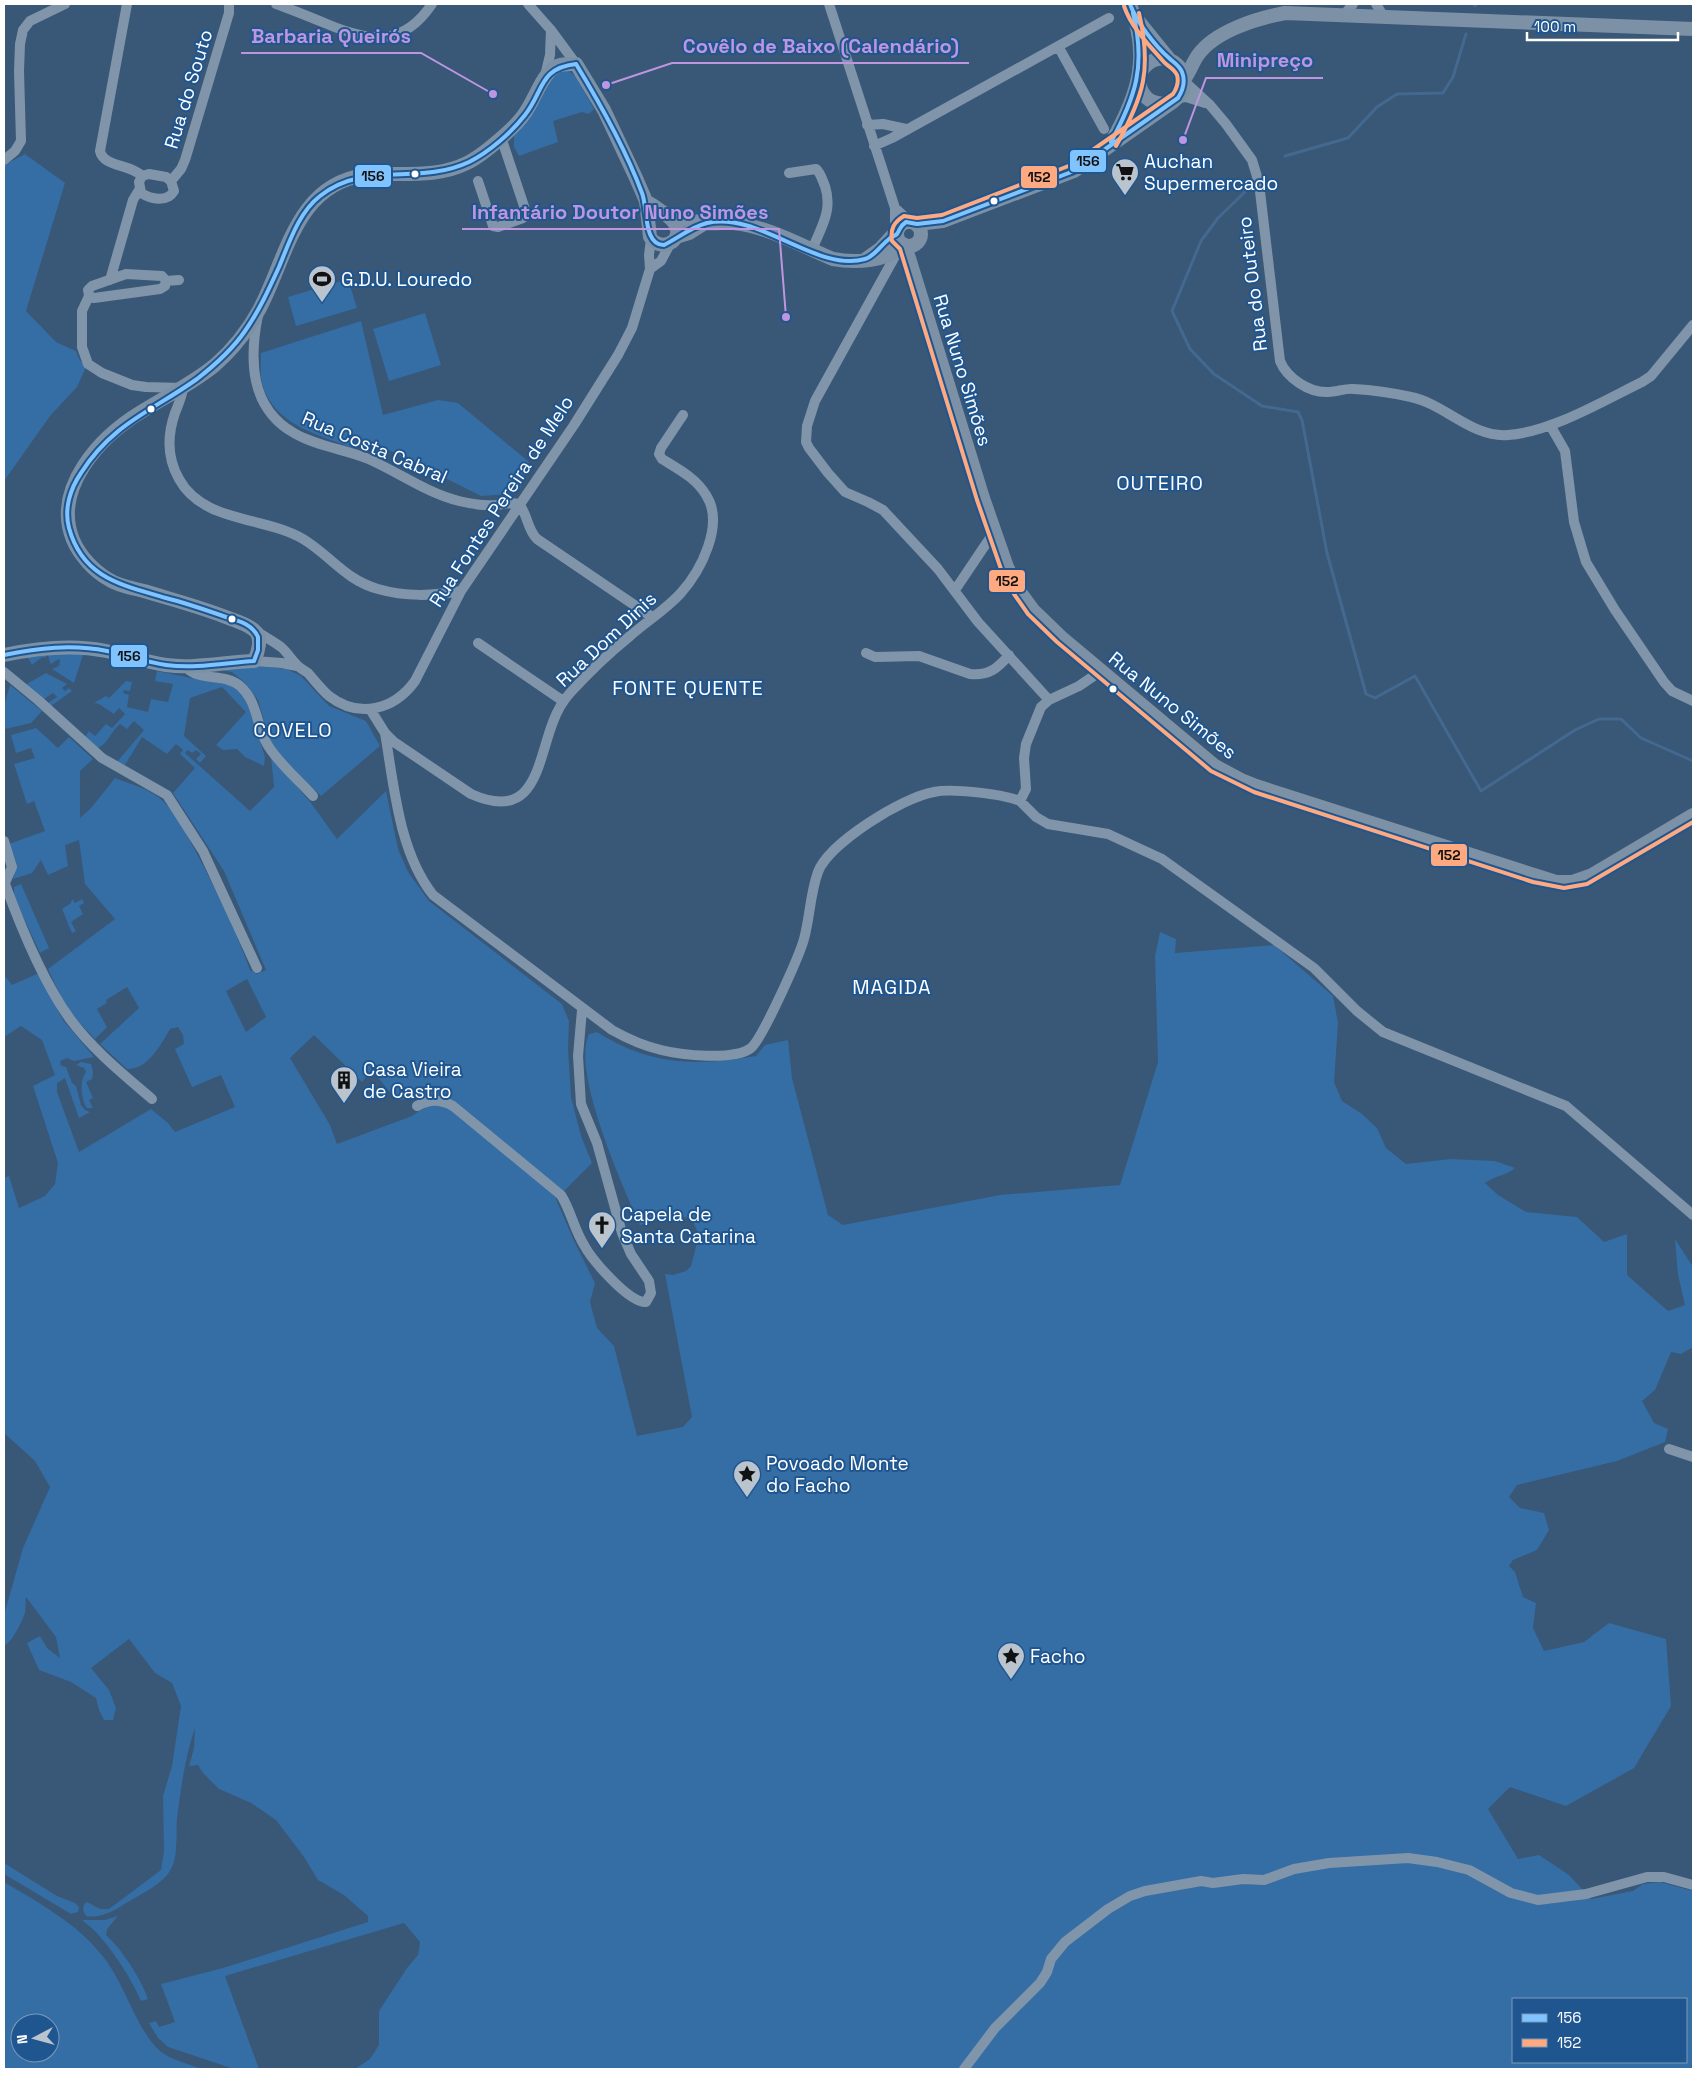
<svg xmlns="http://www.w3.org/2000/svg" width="1697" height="2073" viewBox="0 0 1697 2073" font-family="'Space Grotesk',sans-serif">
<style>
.green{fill:#356da5;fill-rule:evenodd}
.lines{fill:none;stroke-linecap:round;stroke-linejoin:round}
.stream{stroke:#436990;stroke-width:3}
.street{stroke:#8095a9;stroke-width:10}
.secondary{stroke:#7c91a5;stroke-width:14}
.bus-1-casing{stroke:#20568f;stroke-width:8}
.bus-2-casing{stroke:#20568f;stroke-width:8}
.bus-1{stroke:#80c4ff;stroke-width:4}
.bus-2{stroke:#ffa980;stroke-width:4}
.bus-dot{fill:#fff;stroke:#20568f;stroke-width:2}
.labels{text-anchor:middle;stroke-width:4;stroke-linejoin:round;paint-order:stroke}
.street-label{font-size:19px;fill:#fff;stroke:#20568f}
.poi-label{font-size:19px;fill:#fff;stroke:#20568f;text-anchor:start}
.neighbourhood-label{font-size:20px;letter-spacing:1px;fill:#fff;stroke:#20568f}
.leader{fill:none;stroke:#bd96df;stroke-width:2}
.callout-dot{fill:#bd96df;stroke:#20568f;stroke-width:2}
.callout-label{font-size:20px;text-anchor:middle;font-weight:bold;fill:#bd96df;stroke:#20568f;stroke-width:4;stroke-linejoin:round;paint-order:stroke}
.line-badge{stroke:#20568f;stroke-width:2}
.pale-badge-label{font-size:14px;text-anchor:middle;font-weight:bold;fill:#111}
</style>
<rect width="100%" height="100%" fill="#395776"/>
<path class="green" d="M568 70 576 77 594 109 589 114 582 112 553 121 558 142 519 156 514 147V136L530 118 556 72Z
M25 154 65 183 26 311 56 342 76 351 79 359 86 367 77 387 50 416 4 481V165Z
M348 279 357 308 296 326 288 297Z
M425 313 441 365 389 381 373 329Z
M361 321 383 415 438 400 458 403 529 462 520 488 509 494 481 496 391 451 354 437 353 448C316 434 268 423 261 377 260 369 261 361 261 353Z
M45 652H84L74 683 52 669 59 666 60 661 59 659 51 664 49 660 48 653 46 654V657L41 658 32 665 27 656Z
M258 666 287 669 301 676 329 706 366 721 380 746 321 796 278 753 269 740 258 700 244 682 232 672 204 667Z
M157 671 201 680 227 682 243 695 250 708 265 757 264 766 245 757 237 749 223 750 216 745 246 712 222 687 190 698 184 736 206 756 200 763 196 759 201 754 196 750 192 753 188 750 185 753 250 811 274 787 271 756 311 803 337 839 386 791 398 849 408 872 429 901 562 1004 569 1021 568 1048 571 1097 581 1136 592 1163 556 1199 574 1241 595 1283 590 1302 597 1328 614 1346 637 1436 683 1427 692 1417 665 1274 673 1275 686 1271 691 1266 699 1235 692 1219 677 1215 640 1225C623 1187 571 1071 589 1034L597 1032C651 1066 695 1066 756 1056L765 1045 788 1040 792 1078 828 1215 843 1225 1000 1195 1120 1185 1158 1062 1155 956 1160 932 1176 939 1175 953 1274 945 1333 996 1338 1023 1334 1082 1342 1101 1362 1114 1377 1128 1386 1148 1406 1164 1451 1159 1495 1161 1515 1168C1506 1176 1496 1175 1485 1183L1498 1195 1526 1212 1577 1217 1604 1242 1627 1234V1275L1668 1311 1685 1305 1678 1275 1675 1239 1693 1267V1347L1681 1354 1671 1352 1655 1390 1642 1401 1654 1423 1668 1429 1665 1442 1617 1461 1517 1485 1509 1497 1520 1508 1544 1513 1549 1530 1537 1550 1513 1560 1509 1566 1515 1572 1523 1597 1536 1603 1533 1628 1544 1651 1584 1642 1609 1623 1666 1639 1671 1706 1634 1768 1566 1806 1510 1787 1488 1809 1518 1859 1539 1855 1569 1875 1591 1899 1633 1891 1643 1884 1660 1882 1693 1891V2069H355L370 2059 379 2045V2011L407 1968 418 1955 420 1942 404 1923 225 1976 259 2069H234L168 2047 158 2038 149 2023 156 2021 159 2027 175 2022 161 1984 223 1968 368 1922V1916L344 1895 318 1880 304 1857 276 1820 251 1803 219 1789 203 1773 198 1765 189 1766 194 1748 195 1728C185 1757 181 1788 177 1818 176 1831 178 1856 172 1867 165 1883 143 1893 128 1902 115 1910 101 1919 86 1916L83 1910 84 1904 87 1902 100 1909H109L161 1870 164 1851 163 1796 172 1766 181 1706 172 1683 155 1673 129 1639 91 1668 109 1690 116 1708 113 1720H104L99 1710 96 1698 71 1682 39 1670 27 1643 40 1636 47 1648 60 1658 56 1637 26 1597C25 1602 26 1608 25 1613 22 1622 12 1642 4 1646V1615L23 1548 50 1487 35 1461 4 1433V1178L9 1176 19 1208 45 1196 55 1184 58 1163 33 1086 55 1075 42 1040 21 1026 4 1037V975L12 985 39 973 63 1020 94 1057 74 1061 67 1058 60 1061 61 1066 66 1067 72 1083 76 1086 81 1105 85 1110 90 1112 79 1118 65 1078 57 1083V1092L79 1152 151 1109 168 1123 175 1132 235 1107 221 1075 192 1087 175 1049 184 1044 183 1035 178 1027 170 1029C161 1045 147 1070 127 1069L100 1044 139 1008 127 987 106 1000 107 1003 97 1009 107 1027 95 1039 74 1017 60 995 48 969 115 919 85 884 79 840 65 845 68 866 48 875 41 860 32 873 13 879 16 863 9 844 45 831 34 801 27 804 14 764 35 758 31 748 16 753 11 735 36 728 58 748 69 737 93 759 80 771V818L91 808 115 778C130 784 151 789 163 801 177 814 187 835 196 852 217 891 235 929 250 970L257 974 266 970 224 871 173 793 195 768 180 754 183 750 176 744 167 754 142 737 125 765 117 762 144 730 134 721 127 729 120 724C111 731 108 744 98 748L85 737 89 731 95 736 106 724 112 728 125 714 119 708 114 714 99 704 94 703 106 696 109 698 126 681 132 682 130 691 124 690 123 693 129 695 127 707 148 712 151 699 168 702 173 684 155 681ZM247 979 266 1017 246 1032 226 991ZM314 1035 362 1082 372 1070 396 1100 440 1096 412 1116 337 1144 330 1125 290 1058ZM1513 1999H1686V2062H1513Z
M46 673 67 684 62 688 65 691 69 688 72 691 51 706 48 703 57 697 53 693 44 699 25 685Z
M10 685 42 711 31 723 5 729 4 706Z
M21 884 49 948 40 953 14 897V887Z
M72 899 75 903 82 899 84 903 79 906 83 914 71 922 76 931 72 933 62 909 71 903Z
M81 1062 91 1064 93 1072 92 1079 86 1082 93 1098 89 1100 93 1108H87C81 1100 79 1081 86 1072L84 1068 76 1065Z
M4 1863 57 1896 75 1903 79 1907 78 1912 71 1914 4 1874Z
M4 1882C39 1903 75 1922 101 1954 124 1980 136 2030 160 2051 171 2060 189 2064 202 2069H4ZM20 2023H50V2053H20Z
M118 1916 107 1929 106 1935C122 1949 141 1979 148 1999L141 2001C132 1979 104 1935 84 1922L83 1920H105Z"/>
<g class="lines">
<path class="stream" d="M1475 6 1476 4
M1285 156 1348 138 1377 107 1397 94 1443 93 1453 77 1466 34
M1253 184 1218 218 1201 241 1172 311 1190 349 1214 374 1262 406 1298 412 1302 420 1327 553 1366 694 1375 698 1415 676 1481 791 1575 730 1599 719H1621L1641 738 1693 761"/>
<path class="street" d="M127 4 100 151C103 167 131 164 142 176
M276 4C293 10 310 17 327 24 370 42 403 47 432 4
M528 4 551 30 576 64
M829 4 895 208V221L898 229
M1376 4 1384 17
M1344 15 1353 4
M1058 46 1104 129
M545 76 550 55 551 30
M1185 82 1210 105 1226 124 1252 160 1259 183 1280 361C1287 378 1309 393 1328 392 1337 392 1345 388 1354 389 1373 390 1393 393 1411 397 1445 404 1472 438 1508 435 1551 432 1603 401 1642 382L1651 376 1693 325
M1178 98 1186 97 1205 103
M867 125 883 124 906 129
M874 146 892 138 1109 18
M4 160 15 151 21 141 19 71 20 44 23 30 30 21 65 4
M789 173 816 169C821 173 822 180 825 186 833 211 821 227 812 250
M149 174 166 177 171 181 174 191C167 203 151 199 141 193L139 182 142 176Z
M171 181 181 169 185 160 229 13V4
M478 181 493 226 498 227 523 218 525 209 501 137
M895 208 909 221
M899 249 815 401 807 426 806 442 809 448 828 473 845 492 868 502 883 510 938 569 978 622 1049 700
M650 269 661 261 670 244
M126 274 162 276 166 281 165 286 160 289 94 298 89 296 88 290 92 286Z
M110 280 133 200 139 190
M166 281 179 280
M89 296 82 311V347L88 364 102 373 132 385 146 387 183 388C182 397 178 405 175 413 167 436 167 458 179 479 203 523 264 516 303 539 330 555 345 580 378 589 406 597 432 596 461 591
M258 315C249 360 250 408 294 433 316 446 343 449 366 458 397 471 426 493 459 501 471 504 484 506 496 505 504 504 511 502 519 504 528 515 527 529 537 539L652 617
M1550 425 1565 451 1574 522 1586 562 1615 610 1664 682 1672 691 1693 701
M955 590 994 532
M255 630C263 636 273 641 281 647 287 652 291 659 296 664 299 668 304 670 308 673 315 681 321 689 329 696 359 719 394 710 415 681L461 591 574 425 618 355 632 328 650 269 649 255 651 239
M478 643 563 701
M866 653 875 657 919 656 970 674C989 676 998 668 1009 655
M254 661 282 663 297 666
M185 666C199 683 224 672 240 686 258 702 256 725 267 744 277 762 299 780 313 796
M4 672 38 700 102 758 167 795 203 851 257 968
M370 709 385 733 394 742 471 794C536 823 537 763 553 722 557 711 562 702 570 693 588 673 609 653 630 636 646 622 665 610 680 594 701 571 725 524 706 495 696 478 678 469 662 459L659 454 661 448 683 415
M385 733C394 786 399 852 433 895L612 1030C628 1039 644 1046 661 1050 681 1055 734 1061 751 1048 762 1039 799 957 804 939 810 917 810 894 818 872 829 843 903 797 934 792 952 788 1002 794 1020 801L1026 789 1024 758 1026 744 1041 707 1049 700 1079 686 1101 671
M1020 801 1036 817 1048 824 1108 834 1162 859 1314 968 1357 1011 1383 1032 1566 1106 1693 1215
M4 841 12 867 4 885
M5 884C20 925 44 983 70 1019 93 1050 123 1074 152 1099
M417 1106C430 1099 440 1099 453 1106L561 1195C571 1211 574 1229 584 1245 592 1260 629 1303 646 1302L651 1293 649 1281 631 1254 622 1233 597 1143 581 1104 578 1056 582 1010
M1669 1449 1693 1457
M964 2069 995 2028 1040 1983 1047 1972 1051 1959 1065 1942 1108 1909 1130 1896 1145 1891 1201 1881 1213 1883 1243 1879 1264 1880 1294 1869 1329 1863 1408 1858 1437 1862 1469 1870 1511 1893 1538 1900 1586 1894 1647 1877H1664L1693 1885"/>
<path class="secondary" d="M1135 17 1169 59
M1185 78C1190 71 1193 62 1198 55 1215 31 1258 18 1285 13L1693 29
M1139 82C1142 99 1153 106 1170 103
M1112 141C1139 93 1150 57 1130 4
M673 221C685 216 695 223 707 223 716 224 725 222 734 223 769 227 802 246 833 259 854 263 890 262 903 244
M897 234a12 12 0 1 1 24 0a12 12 0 1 1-24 0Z
M917 224 943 221 1074 171 1174 101C1205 77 1162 37 1140 73
M676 237 689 233 705 223
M905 245 983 498 1007 567 1019 591 1033 610 1061 637 1215 766 1241 780 1256 786 1556 882H1572L1592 875 1693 815
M866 259 880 249 892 236 897 234
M4 655C37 648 72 644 106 651 126 655 146 662 166 665 194 669 225 662 254 661 258 653 263 637 254 630 246 623 233 620 223 616 197 606 170 599 144 591 132 588 118 586 108 579 94 571 80 556 73 540 52 488 100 437 141 412 166 396 192 384 215 365 232 350 248 330 259 310 287 258 295 185 365 175 400 172 435 179 467 163 482 156 516 127 525 113 534 101 542 75 554 68 560 63 569 64 576 64L604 110 636 178 646 201 650 237C659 252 683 243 676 226 673 218 653 205 646 201"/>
<g class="bus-1-casing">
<path id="bus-1" d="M576 64C601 105 625 148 642 193 648 208 643 245 664 245 678 238 691 227 707 223 759 211 817 273 865 259 875 256 880 246 888 240 890 237 895 236 897 234 901 228 899 227 906 222L917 224 943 221 1074 171 1178 98C1183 90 1186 82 1182 72 1179 65 1174 63 1169 58 1155 46 1136 21 1130 4
M1111 142C1136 96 1146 65 1133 13
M4 655C38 648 72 644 107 651 127 655 146 662 166 665 195 669 225 663 254 661
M254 661 258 650V637C252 624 239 621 226 617 206 610 186 603 166 598 123 585 83 579 69 528 64 509 70 489 81 473 112 424 152 411 197 379 215 365 232 350 245 331 259 311 269 289 279 267 289 243 299 212 320 196 365 160 418 186 469 162 489 152 511 133 525 115 544 91 539 68 576 64"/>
</g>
<g class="bus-2-casing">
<path id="bus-2" d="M1124 6C1131 27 1148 44 1163 61 1167 66 1174 68 1177 75 1179 82 1177 88 1173 94L1071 165 942 215 917 218 904 216C894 222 890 229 892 241L900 249 977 500 1001 569 1014 594 1028 614 1057 642 1211 771 1254 792 1533 882 1564 888 1587 884 1693 822
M1116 146C1144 96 1152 69 1139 13"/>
</g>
<use href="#bus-1" class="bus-1"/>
<use href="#bus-2" class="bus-2"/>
</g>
<defs>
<g id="supermarket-pin" transform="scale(1.4375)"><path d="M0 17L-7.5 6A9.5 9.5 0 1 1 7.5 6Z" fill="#bac4cf" stroke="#20568f"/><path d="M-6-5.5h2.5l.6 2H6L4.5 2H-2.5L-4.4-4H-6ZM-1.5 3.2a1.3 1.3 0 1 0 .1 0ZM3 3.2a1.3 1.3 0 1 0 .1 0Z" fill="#111"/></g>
<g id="stadium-pin" transform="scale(1.4375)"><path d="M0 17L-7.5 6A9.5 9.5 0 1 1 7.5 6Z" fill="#bac4cf" stroke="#20568f"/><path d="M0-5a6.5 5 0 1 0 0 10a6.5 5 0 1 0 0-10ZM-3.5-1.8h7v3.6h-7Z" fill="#111"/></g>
<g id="building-pin" transform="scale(1.4375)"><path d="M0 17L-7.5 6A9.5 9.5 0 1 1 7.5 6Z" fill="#bac4cf" stroke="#20568f"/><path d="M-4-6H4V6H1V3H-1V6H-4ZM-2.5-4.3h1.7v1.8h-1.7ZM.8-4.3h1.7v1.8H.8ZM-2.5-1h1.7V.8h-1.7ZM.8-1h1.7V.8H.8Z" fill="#111"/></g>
<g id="church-pin" transform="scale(1.4375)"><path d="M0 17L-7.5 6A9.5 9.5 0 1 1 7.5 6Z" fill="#bac4cf" stroke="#20568f"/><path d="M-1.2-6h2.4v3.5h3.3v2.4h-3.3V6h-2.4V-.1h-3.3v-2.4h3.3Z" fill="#111"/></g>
<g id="sight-pin" transform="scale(1.4375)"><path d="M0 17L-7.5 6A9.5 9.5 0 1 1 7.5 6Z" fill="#bac4cf" stroke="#20568f"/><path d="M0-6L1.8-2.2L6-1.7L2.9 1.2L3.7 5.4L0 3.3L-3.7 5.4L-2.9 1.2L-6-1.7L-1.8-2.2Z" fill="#111"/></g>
</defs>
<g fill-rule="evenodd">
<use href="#supermarket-pin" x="1125" y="172"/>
<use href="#stadium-pin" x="322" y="279"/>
<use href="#building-pin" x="344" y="1080"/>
<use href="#church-pin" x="602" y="1225"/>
<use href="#sight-pin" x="747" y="1474"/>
<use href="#sight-pin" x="1011" y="1656"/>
</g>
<g class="bus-dot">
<circle cx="415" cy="174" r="4.5"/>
<circle cx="994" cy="201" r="4.5"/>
<circle cx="151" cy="409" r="4.5"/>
<circle cx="232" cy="619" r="4.5"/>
<circle cx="1113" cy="689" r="4.5"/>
</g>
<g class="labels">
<g class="street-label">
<text transform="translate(188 89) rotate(-73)" y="7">Rua do Souto</text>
<text transform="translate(1252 284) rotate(-97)" y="7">Rua do Outeiro</text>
<text transform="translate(963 370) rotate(73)" y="7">Rua Nuno Simões</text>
<text transform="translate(375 447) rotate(23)" y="7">Rua Costa Cabral</text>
<text transform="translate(501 501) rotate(-57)" y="7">Rua Fontes Pereira de Melo</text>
<text transform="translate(606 639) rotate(-43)" y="7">Rua Dom Dinis</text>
<text transform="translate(1173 705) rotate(39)" y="7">Rua Nuno Simões</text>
</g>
<g class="poi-label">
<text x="1144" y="168">Auchan<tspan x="1144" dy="22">Supermercado</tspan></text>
<text x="341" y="286">G.D.U. Louredo</text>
<text x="363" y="1076">Casa Vieira<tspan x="363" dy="22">de Castro</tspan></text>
<text x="621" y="1221">Capela de<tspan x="621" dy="22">Santa Catarina</tspan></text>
<text x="766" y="1470">Povoado Monte<tspan x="766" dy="22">do Facho</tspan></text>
<text x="1030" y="1663">Facho</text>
</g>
<g class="neighbourhood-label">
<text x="1160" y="490">OUTEIRO</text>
<text x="688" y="695">FONTE QUENTE</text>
<text x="293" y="737">COVELO</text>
<text x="892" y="994">MAGIDA</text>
</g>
</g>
<path class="leader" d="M493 94L421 53H241M606 85L672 63H969M1183 140L1206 78H1323M786 317L779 229H462"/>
<g class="callout-dot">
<circle cx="493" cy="94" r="5"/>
<circle cx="606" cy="85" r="5"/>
<circle cx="1183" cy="140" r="5"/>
<circle cx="786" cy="317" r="5"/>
</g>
<g class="callout-label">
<text x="331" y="43">Barbaria Queirós</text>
<text x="821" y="53">Covêlo de Baixo (Calendário)</text>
<text x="1265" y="67">Minipreço</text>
<text x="620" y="219">Infantário Doutor Nuno Simões</text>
</g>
<g class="line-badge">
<rect x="1069" y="149" width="38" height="24" rx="5" fill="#80c4ff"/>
<rect x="354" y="164" width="38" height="24" rx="5" fill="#80c4ff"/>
<rect x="1020" y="165" width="38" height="24" rx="5" fill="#ffa980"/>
<rect x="988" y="569" width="38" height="24" rx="5" fill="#ffa980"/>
<rect x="110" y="644" width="38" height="24" rx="5" fill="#80c4ff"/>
<rect x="1430" y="843" width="38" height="24" rx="5" fill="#ffa980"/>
</g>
<g class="pale-badge-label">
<text x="1088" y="166">156</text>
<text x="373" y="181">156</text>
<text x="1039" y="182">152</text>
<text x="1007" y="586">152</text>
<text x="129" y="661">156</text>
<text x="1449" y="860">152</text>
</g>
<rect width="1697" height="2073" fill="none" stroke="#ffffff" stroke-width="10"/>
<rect x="1512" y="1998" width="175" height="65" fill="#20568f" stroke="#799abc"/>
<rect x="1522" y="2014" width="25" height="8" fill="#80c4ff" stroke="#799abc"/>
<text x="1557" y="2023" font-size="15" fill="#ffffff">156</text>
<rect x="1522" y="2039" width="25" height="8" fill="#ffa980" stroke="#799abc"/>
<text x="1557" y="2048" font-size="15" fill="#ffffff">152</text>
<g transform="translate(35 2038) rotate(264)"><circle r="24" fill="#20568f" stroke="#799abc"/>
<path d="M0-4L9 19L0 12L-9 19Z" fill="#bac4cf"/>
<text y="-8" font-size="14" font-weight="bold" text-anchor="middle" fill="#ffffff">N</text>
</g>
<path d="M1527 32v8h151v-8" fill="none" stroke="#ffffff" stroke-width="2.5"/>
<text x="1534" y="32" font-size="15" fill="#ffffff" stroke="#20568f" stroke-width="4" paint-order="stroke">100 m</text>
</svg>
